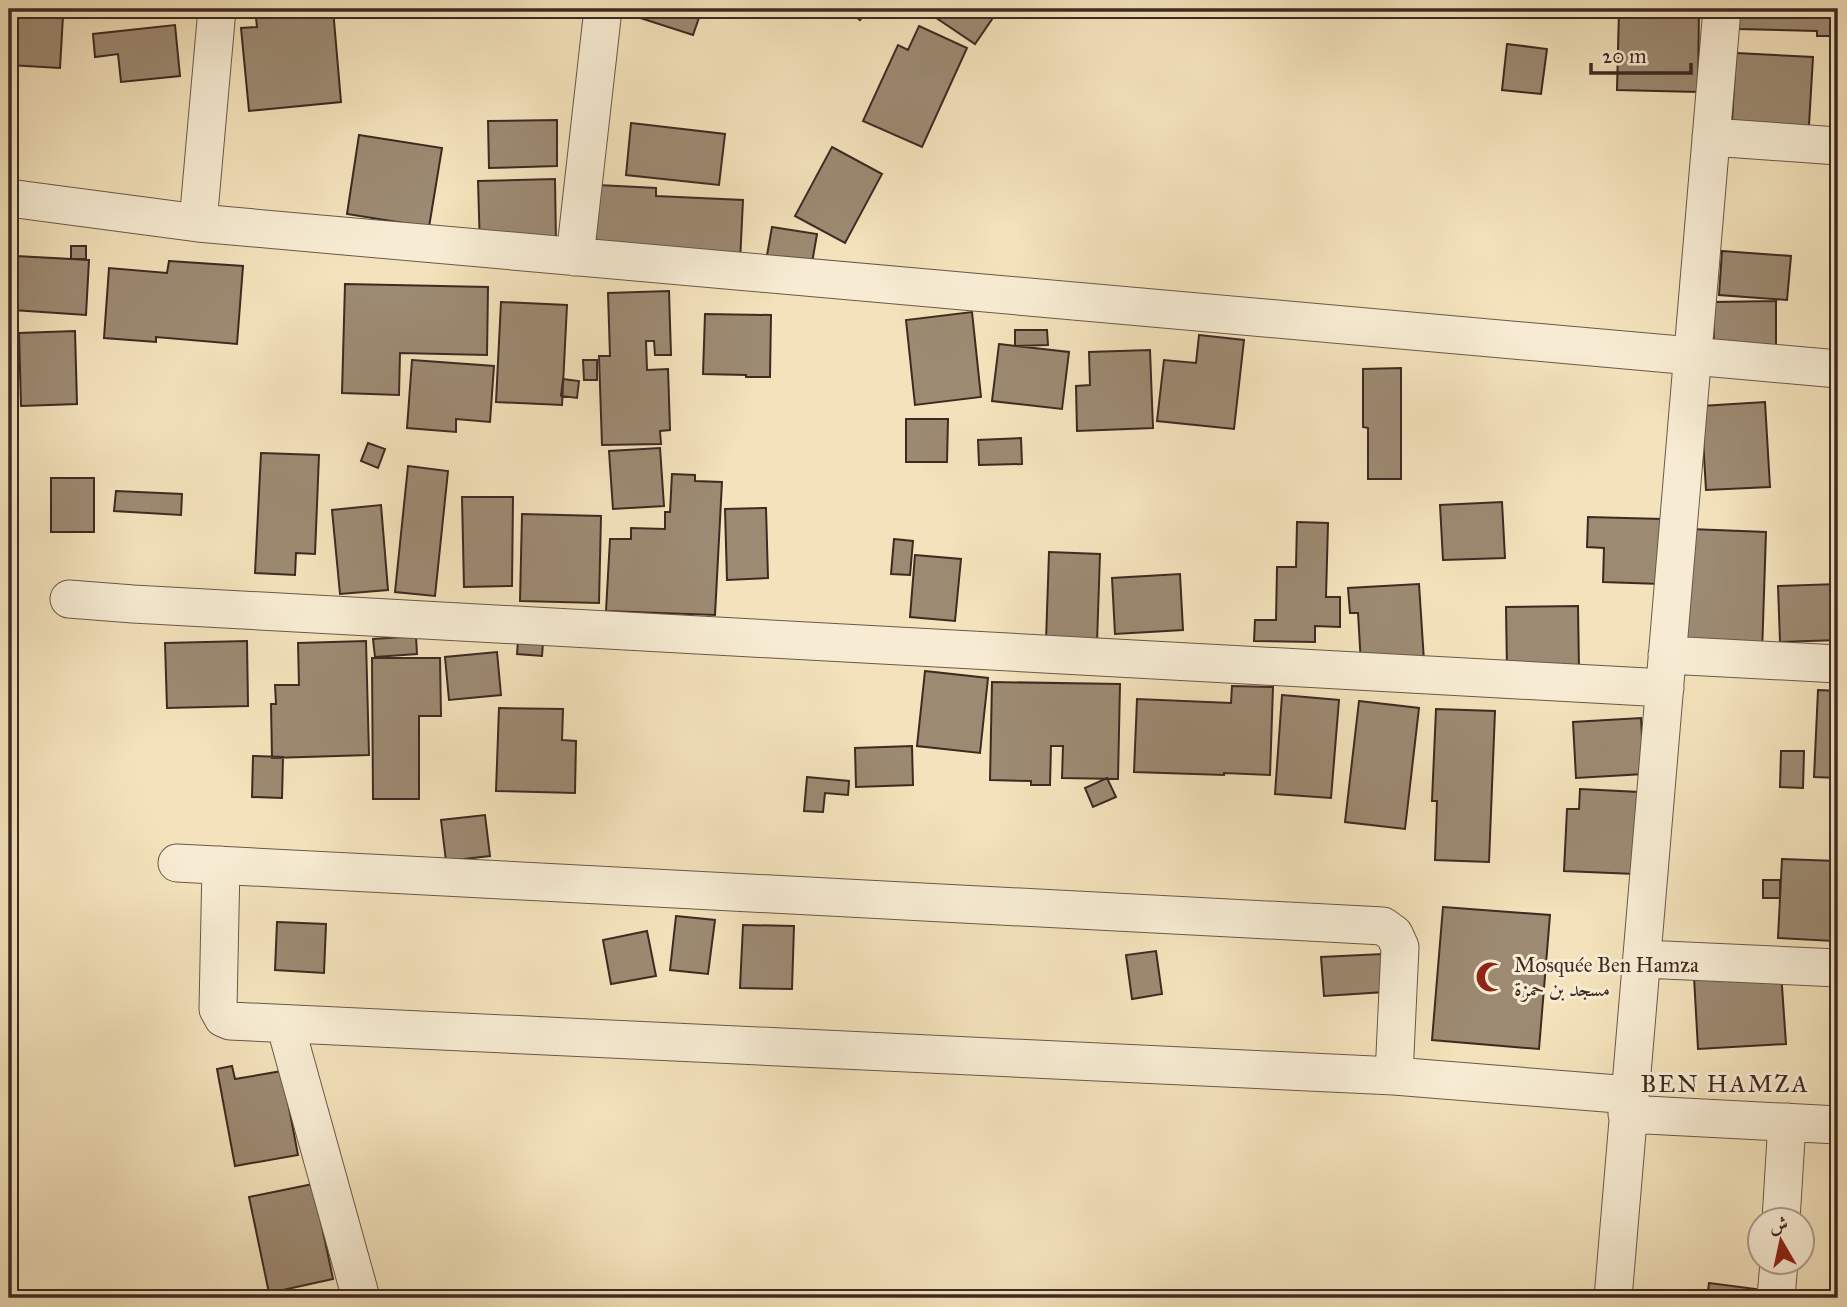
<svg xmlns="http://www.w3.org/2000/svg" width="1847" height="1307" viewBox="0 0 1847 1307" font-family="'IM FELL Great Primer',Amiri,serif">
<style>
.building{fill:#9c8a72;stroke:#3d2a23;stroke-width:2}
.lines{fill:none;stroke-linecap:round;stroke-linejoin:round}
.street-casing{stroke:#6a5849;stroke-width:39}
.street{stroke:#f7ecd3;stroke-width:37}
.labels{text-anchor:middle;stroke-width:6;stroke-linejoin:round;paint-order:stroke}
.poi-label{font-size:21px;fill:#3d2a23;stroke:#f7ecd3;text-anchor:start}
.quarter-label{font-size:24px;letter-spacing:2px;fill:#3d2a23;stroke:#f7ecd3}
</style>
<rect width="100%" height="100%" fill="#f3e2bb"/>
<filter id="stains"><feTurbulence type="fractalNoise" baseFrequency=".00286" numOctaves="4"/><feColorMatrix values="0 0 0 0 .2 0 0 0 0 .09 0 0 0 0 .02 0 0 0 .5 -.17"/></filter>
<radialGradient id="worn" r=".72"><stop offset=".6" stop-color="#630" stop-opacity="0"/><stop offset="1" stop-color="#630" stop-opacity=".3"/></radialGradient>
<path class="building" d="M30 9H92L91 18 63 16 60 68 9 65V10L30 12Z
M255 9H333L341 102 249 111 241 28 257 27Z
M629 9H702L693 35 628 14Z
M845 9H868L860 20Z
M923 9H999L975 44Z
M1619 9H1699L1698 92 1617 90Z
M1739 9H1834L1833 36H1817V31L1738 29Z
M175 25 180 76 121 82 118 54 95 57 93 34Z
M919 26 967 48 922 147 863 121 898 45 908 50Z
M1507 44 1547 49 1541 94 1502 90Z
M1736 53 1813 57 1808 142 1731 137Z
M557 120V166L489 168 488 121Z
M631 123 725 134 719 185 626 175Z
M359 135 442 148 429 227 347 214Z
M832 147 882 174 845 243 795 216Z
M555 179 556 246 480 248 478 181Z
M598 185 656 188V196L743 200 740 262 595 245Z
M772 227 817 234 811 269 766 261Z
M71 246H86V259H71Z
M1722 251 1791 256 1787 300 1719 295Z
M16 256 89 260 86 315 13 310Z
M169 261 243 266 237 344 156 337V342L104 338 109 268 167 273Z
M345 284 488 287 487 355 400 353 399 395 342 393Z
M669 291 671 355H655L654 341H646L647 370 668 369 670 430 660 431 661 444 602 445 599 356H610L608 293Z
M1776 301V354H1714L1713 302Z
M501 302 567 305 562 405 496 402Z
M972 312 981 397 915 405 906 320Z
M705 314 771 315 770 377H746V375L703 374Z
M1015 330H1047L1048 345 1015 346Z
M75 331 77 404 21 406 19 333Z
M1199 335 1244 340 1234 429 1157 421 1164 360 1196 363Z
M999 344 1069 352 1062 409 992 401Z
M1150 350 1153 428 1077 431 1076 386 1090 385 1089 352Z
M412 360 494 366 490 422 456 419V432L407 428Z
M583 360H597V380H584Z
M1401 368V479H1368V428L1363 427V369Z
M563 379 579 381 577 398 561 396Z
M1765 402 1770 487 1706 490 1701 406Z
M906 419H948L947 462H906Z
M1021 438 1022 464 979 465 978 440Z
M368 443 385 449 378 468 361 461Z
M660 448 664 506 613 509 609 451Z
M261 453 319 455 315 554 296 553 295 575 255 573Z
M408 466 448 471 435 596 395 592Z
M672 474 695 475V481L722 482 715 615 606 611 610 539H631V528L665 529V512H670Z
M51 478H94V532H51Z
M116 491 182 494 181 515 114 511Z
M462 497H513L512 586 464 587Z
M1502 502 1505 558 1443 560 1440 505Z
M381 505 388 590 340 594 332 510Z
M766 508 768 578 727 580 725 509Z
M522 514 601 516 599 603 520 601Z
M1588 517 1662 519 1660 584 1603 582 1604 548 1587 547Z
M1297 522 1328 523 1326 597H1340V627L1315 626V642L1254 641 1255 620H1276L1277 567H1296Z
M1690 529 1766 532 1762 654 1686 652Z
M894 539 913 541 910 575 891 574Z
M1049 552 1100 554 1097 643 1046 641Z
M915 555 961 559 955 621 910 617Z
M1180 574 1183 630 1115 634 1112 578Z
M1419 584 1424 661 1361 664 1358 613H1350L1348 588Z
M1838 584V640L1780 642 1778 586Z
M1578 606 1579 670 1507 671 1506 607Z
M416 636 417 654 375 657 373 639Z
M247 641 248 706 167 708 165 643Z
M366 641 369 755 272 758 271 704H276L275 685H299L298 643Z
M518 641 543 643 542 656 517 654Z
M497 652 501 695 449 700 445 657Z
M372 658H440L441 716H419V799H373Z
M925 671 988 678 980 753 917 746Z
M992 682 1120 684 1118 779 1062 778 1063 746H1051L1050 785H1031V781L990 780Z
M1232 686 1273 687 1270 775 1224 773V775L1134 772 1137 699 1231 703Z
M1818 690 1838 691V778L1814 777Z
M1282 695 1339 700 1331 798 1275 794Z
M1359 701 1419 708 1405 829 1345 822Z
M499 708 563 709 562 740 576 741 575 793 496 791Z
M1436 709 1495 711 1489 862 1435 860 1437 801H1432Z
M1641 718 1644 774 1576 778 1573 722Z
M912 746 913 785 856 787 855 748Z
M1781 751H1804L1803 788 1780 787Z
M253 756 283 757 282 798 252 797Z
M807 777 849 781 848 795 825 793 823 812 804 811Z
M1107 778 1116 797 1093 807 1085 788Z
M1580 789 1639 792 1635 874 1564 871 1567 809H1579Z
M485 815 490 856 446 861 441 820Z
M1782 859 1836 861V869H1838V935H1833V941L1778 938Z
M1763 880H1780V898H1763Z
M1443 907 1550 915 1539 1049 1432 1040Z
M676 916 715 920 708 974 670 970Z
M277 922 326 924 324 973 275 970Z
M743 925 794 926 792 989 740 988Z
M647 931 656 976 611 984 603 940Z
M1156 951 1162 994 1132 999 1126 955Z
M1383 954 1385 992 1324 996 1321 957Z
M1781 972 1786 1044 1698 1049 1694 977Z
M232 1066 235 1079 282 1071 298 1155 235 1166 217 1069Z
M313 1184 333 1279 269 1293 249 1197Z
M1709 1283 1756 1289 1755 1298H1707Z"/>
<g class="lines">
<g class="street-casing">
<path id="street" d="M1711 137 1838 146
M9 198 198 223 1838 369
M198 223 217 9
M575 257 603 9
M69 599 133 604 1665 688
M1667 655 1838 664
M177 863 1383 926 1394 934 1400 947 1394 1076
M221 865 218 1009 223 1018 230 1021 1394 1076 1630 1095
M1643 959 1838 968
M285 1024 361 1298
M1627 1114 1838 1125
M1781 1220 1787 1122
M1613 1298 1722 9
M1776 1298 1779 1262"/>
</g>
<use href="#street" class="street"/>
</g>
<defs>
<g id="mosque-bare" transform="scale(2.415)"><path d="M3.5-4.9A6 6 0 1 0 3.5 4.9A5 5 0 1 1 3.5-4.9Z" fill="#8f2418" stroke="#f7ecd3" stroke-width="2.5" paint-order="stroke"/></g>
</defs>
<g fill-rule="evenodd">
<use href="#mosque-bare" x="1491" y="977"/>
</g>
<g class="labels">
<g class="poi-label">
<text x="1514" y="972">Mosquée Ben Hamza<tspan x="1514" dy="24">مسجد بن حمزة</tspan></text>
</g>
<g class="quarter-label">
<text x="1725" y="1092">BEN HAMZA</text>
</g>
</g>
<rect width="1847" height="1307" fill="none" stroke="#f3e2bb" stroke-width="35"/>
<rect x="10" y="10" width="1826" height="1286" fill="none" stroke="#3d2a23" stroke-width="3.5"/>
<rect x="18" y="18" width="1812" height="1272" fill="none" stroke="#3d2a23" stroke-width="2"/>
<g transform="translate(1781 1241) rotate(351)"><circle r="33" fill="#f7ecd3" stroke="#ad9e8d" stroke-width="2"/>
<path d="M0-5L12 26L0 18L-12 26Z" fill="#8f2418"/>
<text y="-10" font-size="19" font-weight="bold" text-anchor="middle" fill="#3d2a23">ش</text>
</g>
<path d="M1591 63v10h100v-10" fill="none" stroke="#3d2a23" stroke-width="3.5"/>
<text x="1602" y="63" font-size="21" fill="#3d2a23" stroke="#f7ecd3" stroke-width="5" paint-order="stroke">20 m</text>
<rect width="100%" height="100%" filter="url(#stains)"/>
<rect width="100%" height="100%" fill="url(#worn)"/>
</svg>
